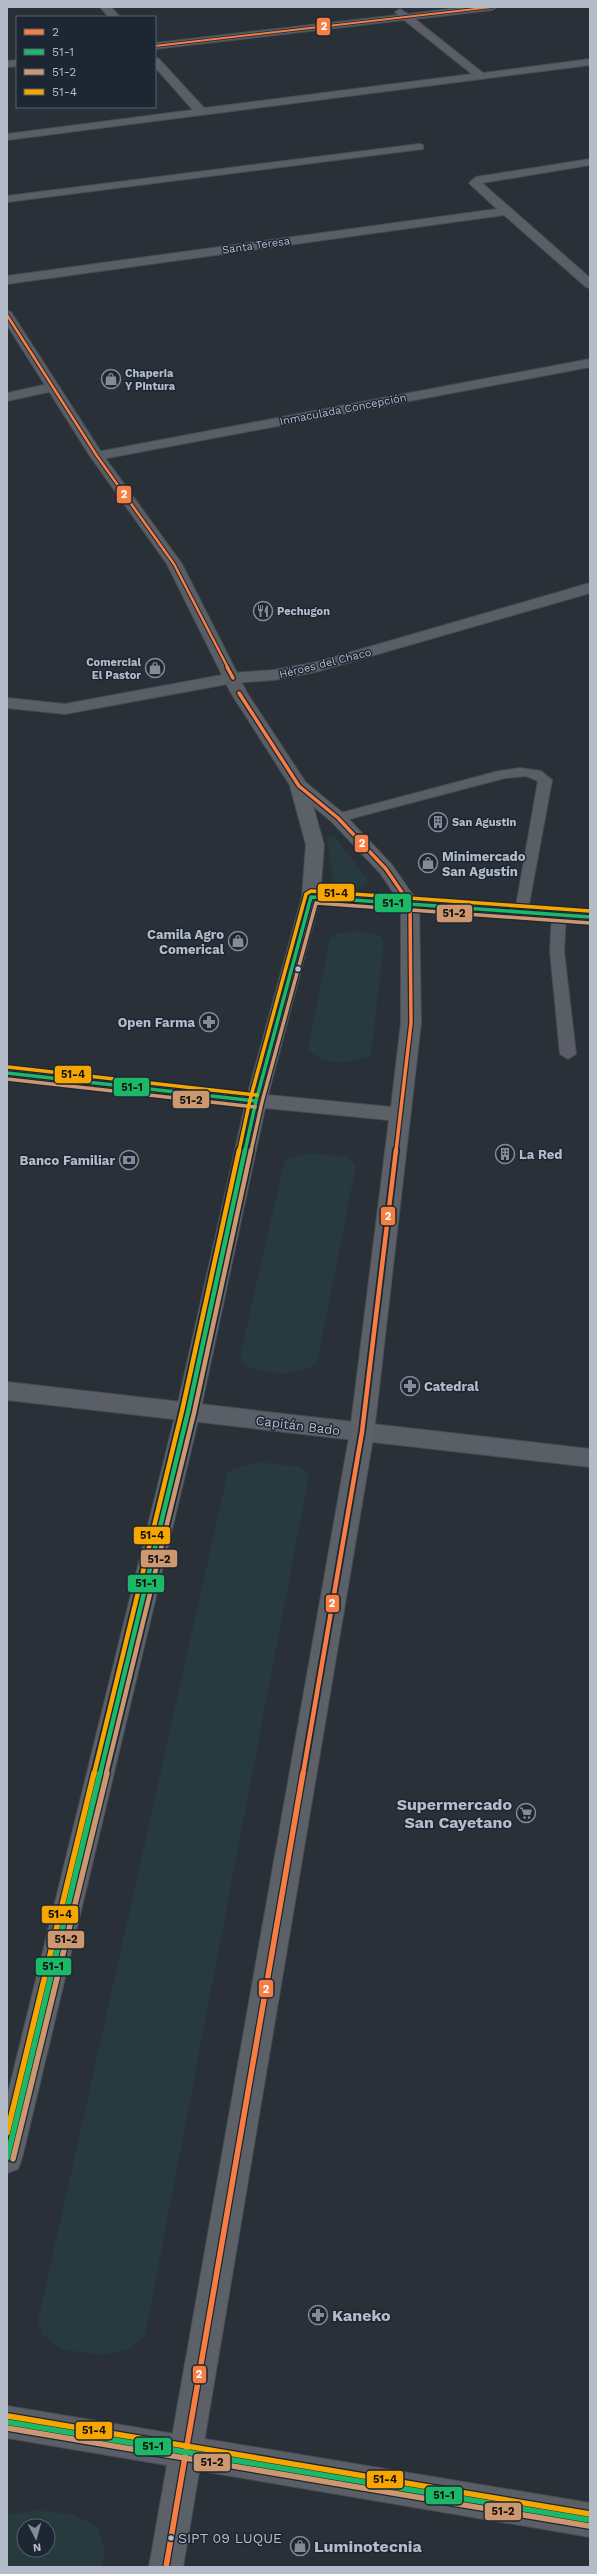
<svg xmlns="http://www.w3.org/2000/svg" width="597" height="2574" viewBox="0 0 597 2574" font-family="'Work Sans',sans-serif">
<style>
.green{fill:#273a3e;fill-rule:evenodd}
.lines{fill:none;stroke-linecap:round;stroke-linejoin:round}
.lane-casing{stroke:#484c53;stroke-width:2}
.street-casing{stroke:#484c53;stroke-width:2}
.secondary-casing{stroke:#484c53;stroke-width:2}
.primary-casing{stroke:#484c55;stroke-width:2}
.lane{fill:#5a5e66;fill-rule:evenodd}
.street{fill:#5a5e66;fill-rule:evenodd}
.secondary{fill:#595d64;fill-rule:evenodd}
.primary{fill:#5c6168;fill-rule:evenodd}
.bus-1-far4-casing{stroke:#1d2633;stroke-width:3.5}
.bus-1-far3-casing{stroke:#1d2633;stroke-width:4.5}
.bus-1-far2-casing{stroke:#1d2633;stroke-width:6}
.bus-1-far1-casing{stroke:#1d2633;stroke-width:8}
.bus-1-casing{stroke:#1d2633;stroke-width:8}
.bus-2-far2-casing{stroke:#1d2633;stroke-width:6}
.bus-2-far1-casing{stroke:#1d2633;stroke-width:8}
.bus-2-casing{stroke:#1d2633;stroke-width:8}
.bus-3-far2-casing{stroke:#1d2633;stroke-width:6}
.bus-3-far1-casing{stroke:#1d2633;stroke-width:8}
.bus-3-casing{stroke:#1d2633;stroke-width:8}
.bus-4-far2-casing{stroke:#1d2633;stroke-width:6}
.bus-4-far1-casing{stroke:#1d2633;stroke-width:8}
.bus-4-casing{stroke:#1d2633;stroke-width:8}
.bus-1-far4{stroke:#f77d43;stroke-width:2}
.bus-1-far3{stroke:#f77d43;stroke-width:2.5}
.bus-1-far2{stroke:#f77d43;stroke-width:3.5}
.bus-1-far1{stroke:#f77d43;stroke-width:4.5}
.bus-1{stroke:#f77d43;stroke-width:5.5}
.bus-2-far2{stroke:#1ab867;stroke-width:3.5}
.bus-2-far1{stroke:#1ab867;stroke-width:4.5}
.bus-2{stroke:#1ab867;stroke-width:5.5}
.bus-3-far2{stroke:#cd976f;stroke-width:3.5}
.bus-3-far1{stroke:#cd976f;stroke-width:4.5}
.bus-3{stroke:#cd976f;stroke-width:5.5}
.bus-4-far2{stroke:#f7a600;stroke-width:3.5}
.bus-4-far1{stroke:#f7a600;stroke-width:4.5}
.bus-4{stroke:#f7a600;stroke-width:5.5}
.bus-dot{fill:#b4bcc9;stroke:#1d2633;stroke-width:1.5}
.labels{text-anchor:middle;stroke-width:3;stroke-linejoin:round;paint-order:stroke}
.far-street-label{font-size:11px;fill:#b4bcc9;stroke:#1d2633}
.far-poi-label{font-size:11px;font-weight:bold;fill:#b4bcc9;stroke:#1d2633;text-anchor:start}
.poi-label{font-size:13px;font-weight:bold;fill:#b4bcc9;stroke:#1d2633;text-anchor:start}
.street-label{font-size:13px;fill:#b4bcc9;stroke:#1d2633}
.near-bus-label{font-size:14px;fill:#b4bcc9;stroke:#1d2633;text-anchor:start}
.near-poi-label{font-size:16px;font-weight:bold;fill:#b4bcc9;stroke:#1d2633;text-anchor:start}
.line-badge{stroke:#1d2633;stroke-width:1.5}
.badge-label{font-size:11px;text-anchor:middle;font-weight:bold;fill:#fff}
.pale-badge-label{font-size:11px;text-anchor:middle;font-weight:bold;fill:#111}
</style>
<rect width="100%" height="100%" fill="#2a3038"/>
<path class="green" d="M331 835 336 838 368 880 367 887 340 890 334 887 327 839Z
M353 931 380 935 384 941 371 1055C353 1064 321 1066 308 1049L330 938 339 933Z
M311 1153 349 1157 356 1165 317 1363C295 1377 269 1375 245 1366L240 1356 285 1159Z
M259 1462 301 1467 309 1476 145 2336 127 2350 101 2355 60 2349 43 2335 38 2321 228 1471Z
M36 2510 75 2515 98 2527 105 2553 102 2567H7V2515ZM24 2526H48V2550H24Z"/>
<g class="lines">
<g class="lane-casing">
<path id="lane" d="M520 768 541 771 552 780 527 915H517L515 912 538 781 526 776 505 778 338 822 331 818 333 815 499 771Z
M559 911 566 915 564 951 576 1054 568 1059 560 1054 550 951 552 915Z"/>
</g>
<g class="street-casing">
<path id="street" d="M100 7H111L120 17H109Z
M467 7H497L492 10 415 19 483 73 590 59V65L7 140V134L193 110 155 67V58L159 59 204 108 472 74 404 20 155 49V43L398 15 395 12 400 9 408 14Z
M17 60V66L7 67V61Z
M419 144 423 145V149L7 202V196Z
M590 159V165L482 183 590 278V288L586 287 504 215 7 284V276L497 209 469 183 476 177Z
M590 359V367L97 460 90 456 97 452Z
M53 383 60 387 58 390 7 401V393Z
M590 583V593L319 671 274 680 233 683 65 714 7 708V698L65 704 233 673 274 670 317 662Z
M7 1382 590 1449V1467L7 1400Z
M7 2406 590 2503V2537L7 2438Z"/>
</g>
<g class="secondary-casing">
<path id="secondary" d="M7 311 11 312 103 455 182 564 247 693 308 786 305 790H293L231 693 167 564 90 456 7 325Z
M311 892 590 911V923L305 901 302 897 305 893Z"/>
</g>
<g class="primary-casing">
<path id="primary" d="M299 781 305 782 344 814 392 865 419 904 421 1023 374 1432 183 2567H149L350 1432 389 1120 265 1108 200 1412 22 2158 18 2169 7 2173V2097L176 1412 245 1106 7 1080V1066L248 1093 302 897 306 845 290 786 293 782ZM313 806 332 822 380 873 401 904V1023L391 1107 268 1095 320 897 324 845Z"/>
</g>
<use href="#lane" class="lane"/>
<use href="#street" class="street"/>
<use href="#secondary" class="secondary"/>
<use href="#primary" class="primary"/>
<g class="bus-1-far4-casing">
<path id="bus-1-far4" d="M155 46 492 7"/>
</g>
<g class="bus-1-far3-casing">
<path id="bus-1-far3" d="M7 315 97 456 174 564 228 668"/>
</g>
<g class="bus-1-far2-casing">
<path id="bus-1-far2" d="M227 667 233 678
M239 693 299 786 338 818 386 869 410 904 411 1023 396 1151"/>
</g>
<g class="bus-1-far1-casing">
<path id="bus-1-far1" d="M303 1774 362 1432 396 1150"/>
</g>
<g class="bus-1-casing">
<path id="bus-1" d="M166 2567 303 1773"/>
</g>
<g class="bus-2-far2-casing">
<path id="bus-2-far2" d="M7 1073 256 1101
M245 1151 256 1101 311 897 590 917"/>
</g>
<g class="bus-2-far1-casing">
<path id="bus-2-far1" d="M100 1774 188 1412 245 1150"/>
</g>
<g class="bus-2-casing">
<path id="bus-2" d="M7 2158 100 1773
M7 2422 590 2520"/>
</g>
<g class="bus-3-far2-casing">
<path id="bus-3-far2" d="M7 1079 255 1107
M251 1151 262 1102 316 903 590 923"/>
</g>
<g class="bus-3-far1-casing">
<path id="bus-3-far1" d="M106 1774 194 1413 251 1150"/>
</g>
<g class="bus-3-casing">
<path id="bus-3" d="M13 2159 107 1773
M7 2428 589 2526"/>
</g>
<g class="bus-4-far2-casing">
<path id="bus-4-far2" d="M8 1067 257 1095
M239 1151 250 1100 306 894 311 891 590 911"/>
</g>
<g class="bus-4-far1-casing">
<path id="bus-4-far1" d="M94 1774 182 1411 239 1150"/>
</g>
<g class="bus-4-casing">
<path id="bus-4" d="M7 2133 94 1773
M8 2416 590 2514"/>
</g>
<use href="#bus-1-far4" class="bus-1-far4"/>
<use href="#bus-1-far3" class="bus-1-far3"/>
<use href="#bus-1-far2" class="bus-1-far2"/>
<use href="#bus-1-far1" class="bus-1-far1"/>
<use href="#bus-1" class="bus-1"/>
<use href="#bus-2-far2" class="bus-2-far2"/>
<use href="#bus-2-far1" class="bus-2-far1"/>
<use href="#bus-2" class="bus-2"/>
<use href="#bus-3-far2" class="bus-3-far2"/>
<use href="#bus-3-far1" class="bus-3-far1"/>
<use href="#bus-3" class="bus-3"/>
<use href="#bus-4-far2" class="bus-4-far2"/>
<use href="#bus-4-far1" class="bus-4-far1"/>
<use href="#bus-4" class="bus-4"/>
</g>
<defs>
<g id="shop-ring" transform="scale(1)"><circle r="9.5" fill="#1d2633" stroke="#848b96" stroke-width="1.5"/><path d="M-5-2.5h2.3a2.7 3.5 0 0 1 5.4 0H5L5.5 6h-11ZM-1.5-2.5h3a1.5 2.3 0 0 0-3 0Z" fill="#848b96"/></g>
<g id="restaurant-ring" transform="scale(1)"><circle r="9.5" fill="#1d2633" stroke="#848b96" stroke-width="1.5"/><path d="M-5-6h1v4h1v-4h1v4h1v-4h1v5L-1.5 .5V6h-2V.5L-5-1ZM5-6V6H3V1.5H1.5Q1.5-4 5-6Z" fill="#848b96"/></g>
<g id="building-ring" transform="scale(1)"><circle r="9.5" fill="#1d2633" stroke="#848b96" stroke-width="1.5"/><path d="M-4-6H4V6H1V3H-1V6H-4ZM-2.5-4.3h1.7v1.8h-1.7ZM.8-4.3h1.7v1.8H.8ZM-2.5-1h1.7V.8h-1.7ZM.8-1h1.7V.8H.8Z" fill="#848b96"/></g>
<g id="pharmacy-ring" transform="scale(1)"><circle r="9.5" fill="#1d2633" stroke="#848b96" stroke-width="1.5"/><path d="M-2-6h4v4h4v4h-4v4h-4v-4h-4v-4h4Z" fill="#848b96"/></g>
<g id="bank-ring" transform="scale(1)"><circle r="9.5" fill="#1d2633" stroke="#848b96" stroke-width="1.5"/><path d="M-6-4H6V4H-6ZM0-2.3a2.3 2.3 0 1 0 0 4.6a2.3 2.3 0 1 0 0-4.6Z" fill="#848b96"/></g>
<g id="supermarket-ring" transform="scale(1)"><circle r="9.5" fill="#1d2633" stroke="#848b96" stroke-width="1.5"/><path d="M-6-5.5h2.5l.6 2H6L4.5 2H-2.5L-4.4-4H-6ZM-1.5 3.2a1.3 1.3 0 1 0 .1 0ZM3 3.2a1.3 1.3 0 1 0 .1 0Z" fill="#848b96"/></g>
</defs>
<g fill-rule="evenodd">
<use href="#shop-ring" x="111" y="379"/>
<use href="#restaurant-ring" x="263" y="611"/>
<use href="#shop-ring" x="155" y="668"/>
<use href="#building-ring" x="438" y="822"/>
<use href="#shop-ring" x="428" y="863"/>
<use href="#shop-ring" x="238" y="941"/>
<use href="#pharmacy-ring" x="209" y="1022"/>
<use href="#building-ring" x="505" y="1154"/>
<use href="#bank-ring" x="129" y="1160"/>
<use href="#pharmacy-ring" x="410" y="1386"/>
<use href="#supermarket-ring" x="526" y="1813"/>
<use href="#pharmacy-ring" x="318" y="2315"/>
<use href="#shop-ring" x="300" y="2546"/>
</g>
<g class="bus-dot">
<circle cx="298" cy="969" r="3.5"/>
<circle cx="171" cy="2538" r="3.5"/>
</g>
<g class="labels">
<g class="far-street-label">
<text transform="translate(256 245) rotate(-8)" y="4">Santa Teresa</text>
<text transform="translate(343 409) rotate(-11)" y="4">Inmaculada Concepción</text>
<text transform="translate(325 663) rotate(-14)" y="4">Héroes del Chaco</text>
</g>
<g class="far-poi-label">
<text x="125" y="377">Chaperia<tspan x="125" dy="13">Y Pintura</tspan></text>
<text x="277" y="615">Pechugon</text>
<text x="141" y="666" text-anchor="end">Comercial<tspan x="141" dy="13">El Pastor</tspan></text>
<text x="452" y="826">San Agustin</text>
</g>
<g class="poi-label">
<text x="442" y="861">Minimercado<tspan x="442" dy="15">San Agustín</tspan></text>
<text x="224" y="939" text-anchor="end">Camila Agro<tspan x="224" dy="15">Comerical</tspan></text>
<text x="195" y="1027" text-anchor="end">Open Farma</text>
<text x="519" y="1159">La Red</text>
<text x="115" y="1165" text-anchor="end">Banco Familiar</text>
<text x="424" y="1391">Catedral</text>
</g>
<g class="street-label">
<text transform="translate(298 1425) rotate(7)" y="5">Capitán Bado</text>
</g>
<g class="near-bus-label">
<text x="178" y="2543">SIPT 09 LUQUE</text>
</g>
<g class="near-poi-label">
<text x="512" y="1810" text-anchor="end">Supermercado<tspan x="512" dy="18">San Cayetano</tspan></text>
<text x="332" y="2321">Kaneko</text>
<text x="314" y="2552">Luminotecnia</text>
</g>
</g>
<g class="line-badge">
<rect x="316" y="17" width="15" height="19" rx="4" fill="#f77d43"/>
<rect x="116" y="485" width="16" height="19" rx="4" fill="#f77d43"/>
<rect x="354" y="834" width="15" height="19" rx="4" fill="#f77d43"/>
<rect x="317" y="883" width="38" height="19" rx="4" fill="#f7a600"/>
<rect x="374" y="893" width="38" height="20" rx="4" fill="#1ab867"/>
<rect x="436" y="904" width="37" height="19" rx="4" fill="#cd976f"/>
<rect x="54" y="1065" width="38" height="19" rx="4" fill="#f7a600"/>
<rect x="113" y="1077" width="37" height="20" rx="4" fill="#1ab867"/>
<rect x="172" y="1090" width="38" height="19" rx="4" fill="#cd976f"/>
<rect x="380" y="1206" width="16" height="20" rx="4" fill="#f77d43"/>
<rect x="133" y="1526" width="38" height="19" rx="4" fill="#f7a600"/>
<rect x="140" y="1549" width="38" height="19" rx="4" fill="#cd976f"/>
<rect x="127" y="1574" width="38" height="19" rx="4" fill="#1ab867"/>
<rect x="325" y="1594" width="15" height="19" rx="4" fill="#f77d43"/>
<rect x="41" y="1905" width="38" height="19" rx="4" fill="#f7a600"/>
<rect x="47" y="1930" width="38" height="19" rx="4" fill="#cd976f"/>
<rect x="35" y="1957" width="37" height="19" rx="4" fill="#1ab867"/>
<rect x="258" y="1979" width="16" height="19" rx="4" fill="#f77d43"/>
<rect x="192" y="2365" width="15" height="19" rx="4" fill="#f77d43"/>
<rect x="75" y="2421" width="38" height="19" rx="4" fill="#f7a600"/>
<rect x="134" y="2437" width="38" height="19" rx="4" fill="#1ab867"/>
<rect x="193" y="2453" width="38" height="19" rx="4" fill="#cd976f"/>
<rect x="366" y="2470" width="38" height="19" rx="4" fill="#f7a600"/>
<rect x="425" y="2486" width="38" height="19" rx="4" fill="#1ab867"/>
<rect x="484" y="2502" width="38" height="19" rx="4" fill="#cd976f"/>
</g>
<g class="badge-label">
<text x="324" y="30">2</text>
<text x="124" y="498">2</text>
<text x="362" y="847">2</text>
<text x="388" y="1220">2</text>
<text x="332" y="1607">2</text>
<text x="266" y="1993">2</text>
<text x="199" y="2378">2</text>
</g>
<g class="pale-badge-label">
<text x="336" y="897">51-4</text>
<text x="393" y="907">51-1</text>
<text x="454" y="917">51-2</text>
<text x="73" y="1078">51-4</text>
<text x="132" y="1091">51-1</text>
<text x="191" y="1104">51-2</text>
<text x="152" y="1539">51-4</text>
<text x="159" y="1563">51-2</text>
<text x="146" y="1587">51-1</text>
<text x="60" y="1918">51-4</text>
<text x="66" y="1943">51-2</text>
<text x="53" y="1970">51-1</text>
<text x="94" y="2434">51-4</text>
<text x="153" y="2450">51-1</text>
<text x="212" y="2466">51-2</text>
<text x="385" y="2483">51-4</text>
<text x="444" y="2499">51-1</text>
<text x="503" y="2515">51-2</text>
</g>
<rect width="597" height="2574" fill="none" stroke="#b4bcc9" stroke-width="16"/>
<rect x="16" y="16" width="140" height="92" fill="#1d2633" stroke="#59626f"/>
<rect x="24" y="29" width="20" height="6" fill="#f77d43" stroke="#59626f"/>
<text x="52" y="36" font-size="12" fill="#b4bcc9">2</text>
<rect x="24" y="49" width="20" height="6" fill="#1ab867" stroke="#59626f"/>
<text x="52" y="56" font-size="12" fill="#b4bcc9">51-1</text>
<rect x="24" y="69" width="20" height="6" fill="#cd976f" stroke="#59626f"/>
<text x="52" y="76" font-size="12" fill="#b4bcc9">51-2</text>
<rect x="24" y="89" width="20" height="6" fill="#f7a600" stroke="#59626f"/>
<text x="52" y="96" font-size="12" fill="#b4bcc9">51-4</text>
<g transform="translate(36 2538) rotate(174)"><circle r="19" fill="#1d2633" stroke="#59626f"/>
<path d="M0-3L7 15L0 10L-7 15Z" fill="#848b96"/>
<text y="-6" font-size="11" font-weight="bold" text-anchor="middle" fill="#b4bcc9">N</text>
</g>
</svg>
